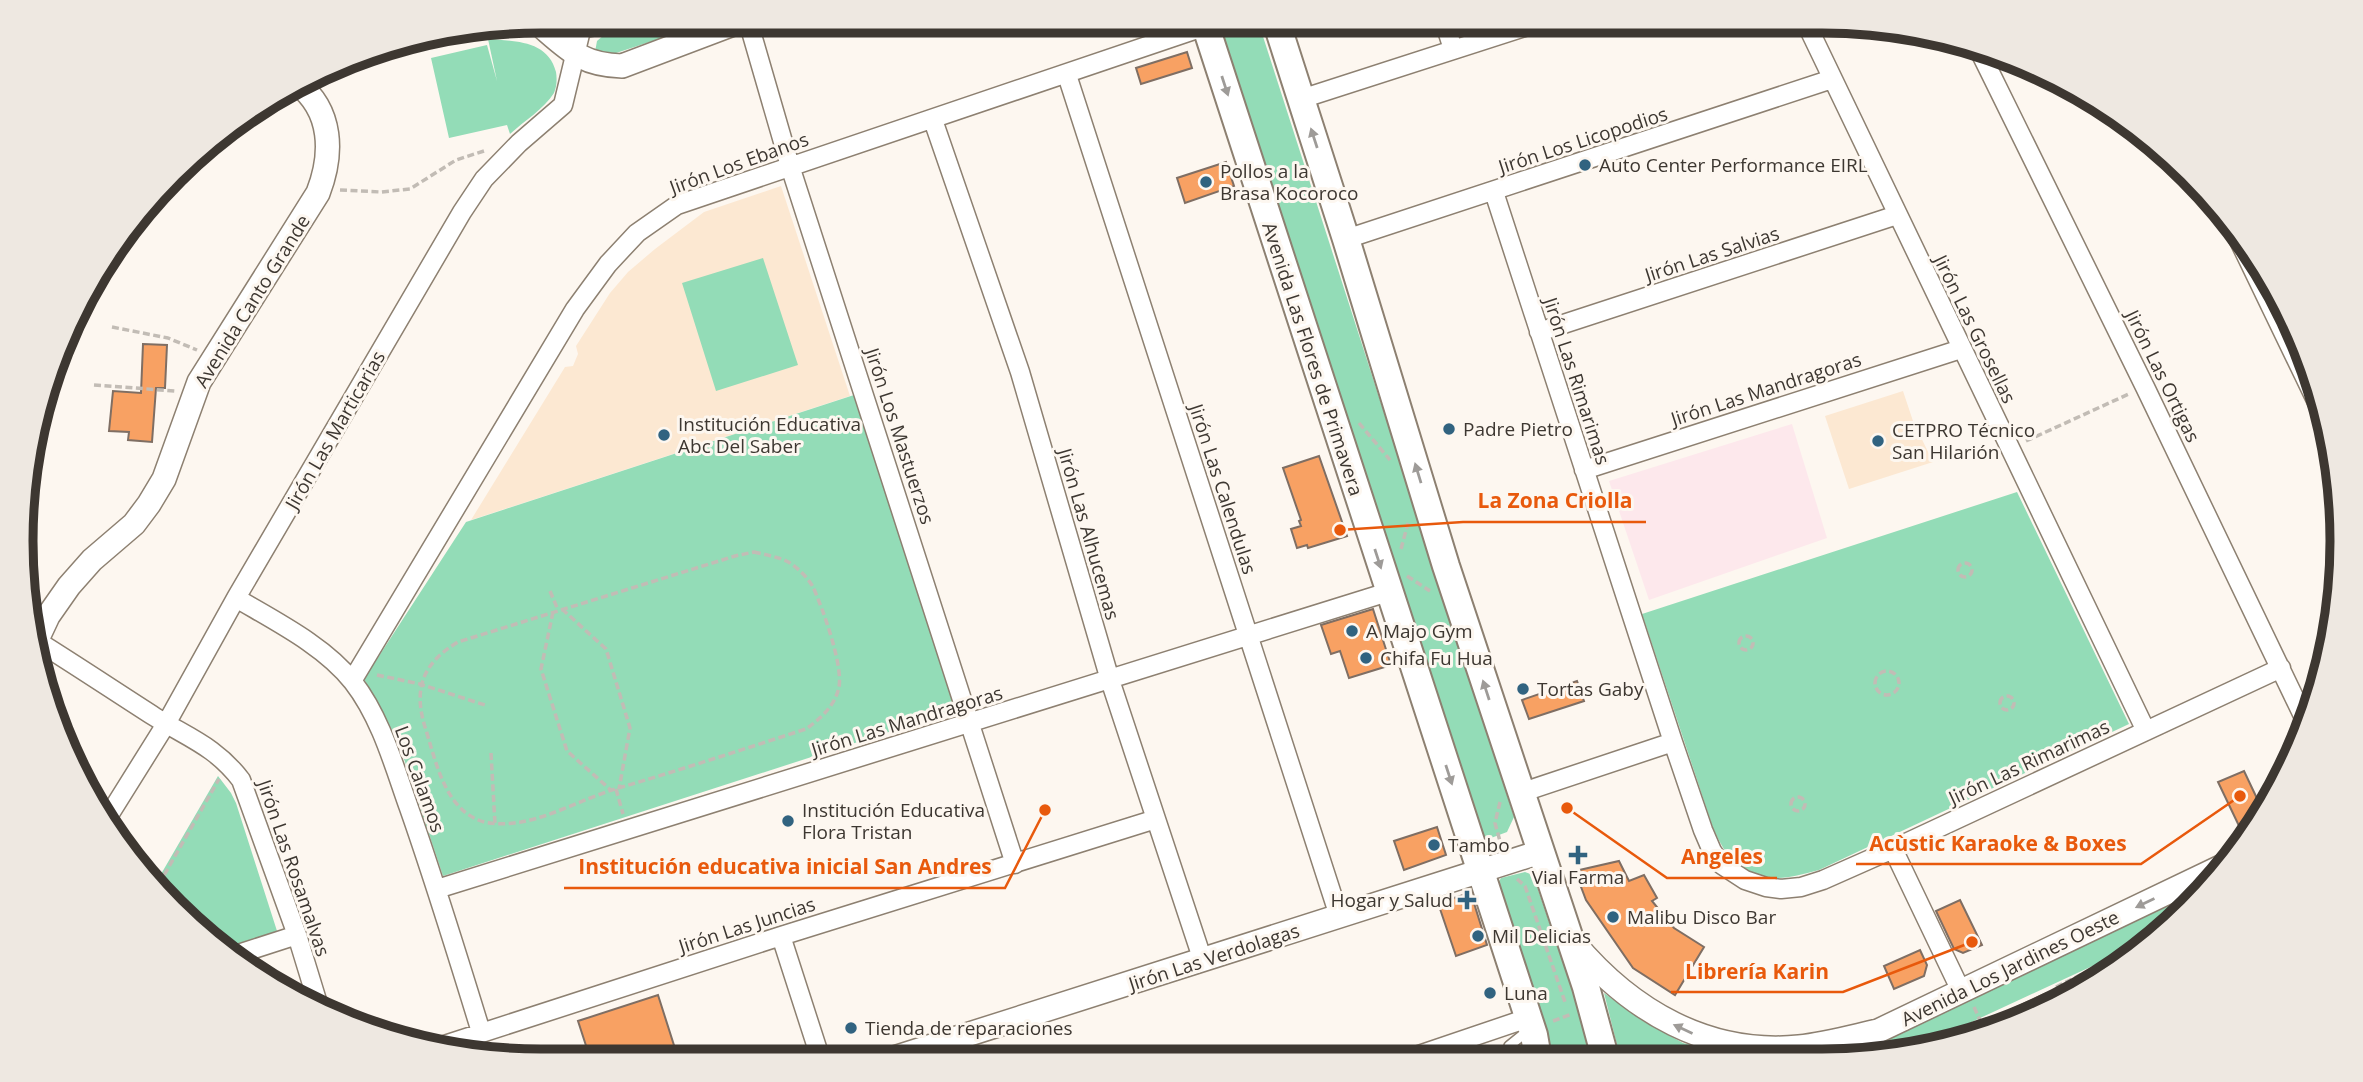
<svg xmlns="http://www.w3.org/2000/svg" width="2363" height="1082" viewBox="0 0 2363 1082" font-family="'Open Sans',sans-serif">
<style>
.built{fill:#fce8d2}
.industrial{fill:#fde8ec}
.green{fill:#93dcb7}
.building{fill:#f8a163;stroke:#7f6e63;stroke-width:2}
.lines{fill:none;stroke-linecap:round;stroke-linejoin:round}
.lane-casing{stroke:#8d8071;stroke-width:12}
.street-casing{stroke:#8d8071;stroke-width:21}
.secondary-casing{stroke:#8d8071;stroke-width:26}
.primary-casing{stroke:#8d8071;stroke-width:30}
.path{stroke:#c2bcb5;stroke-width:3.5;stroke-dasharray:7 3.5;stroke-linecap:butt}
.lane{stroke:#fff;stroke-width:9}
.street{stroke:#fff;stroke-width:18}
.secondary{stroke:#fff;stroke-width:23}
.primary{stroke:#fff;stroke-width:26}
.oneway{fill:#9e9b98}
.poi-dot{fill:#316380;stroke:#fdf7f0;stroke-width:2.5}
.labels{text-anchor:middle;stroke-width:6;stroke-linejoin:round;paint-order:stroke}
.street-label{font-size:19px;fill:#3d3731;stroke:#fdf7f0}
.poi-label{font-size:19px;fill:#3d3731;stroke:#fdf7f0;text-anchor:start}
.rim{fill:none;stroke:#3d3731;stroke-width:9}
.leader{fill:none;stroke:#e8590c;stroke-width:2.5}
.callout-dot{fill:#e8590c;stroke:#fdf7f0;stroke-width:2.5}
.callout-label{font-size:21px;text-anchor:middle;font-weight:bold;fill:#e8590c;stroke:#fdf7f0;stroke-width:6;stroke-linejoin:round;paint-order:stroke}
</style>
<rect width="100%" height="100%" fill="#fdf7f0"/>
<path class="built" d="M781 186 850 396 471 520 565 367 573 366 578 354 576 346 610 293 628 272 655 249 704 212Z
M1903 391 1913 421 1933 462 1849 489 1825 416Z"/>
<path class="industrial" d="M1792 424 1827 538 1649 600 1609 481Z"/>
<path class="green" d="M648 21H713L607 56 595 52 597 41 604 35Z
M1216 21H1258L1514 817 1507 832 1491 838 1483 836Z
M488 39C514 41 548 40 556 72 557 78 557 86 554 93 544 109 524 121 510 134L507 125 449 138 431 58 487 45 497 81Z
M763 258 798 365 716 391 682 283Z
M854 395 957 710 443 876 398 741 364 679 466 522Z
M2017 492 2129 724 1819 870C1763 886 1735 882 1712 825L1642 614Z
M218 776 231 793 236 803 277 931 225 948 198 932 157 881Z
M1525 872 1533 875 1586 1031 1593 1057 1547 1058 1497 885 1501 878Z
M2202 890 2155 937 1909 1051 1890 1056 1827 1057 1890 1037Z
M1604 993 1643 1021 1683 1043 1735 1057H1620Z"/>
<path class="building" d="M1187 52 1192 68 1141 84 1136 68Z
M1226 162 1234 186 1185 203 1177 178Z
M143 344 167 345 165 388H156L152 442 128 440 129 432 109 431 113 391 141 393Z
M1319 456 1347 536 1308 548 1307 545 1297 548 1291 529 1301 526 1299 521 1301 520 1283 468Z
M1373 609 1391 665 1349 678 1340 651 1331 654 1321 625Z
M1577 681 1584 701 1529 719 1522 700Z
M2244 771 2262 809 2254 823 2241 830 2218 782Z
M1437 827 1446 855 1404 870 1394 841Z
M1619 861 1629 881 1644 875 1657 898 1652 901 1674 928 1704 947 1675 995 1633 968 1586 900 1575 871Z
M1463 895 1473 900 1487 945 1456 956 1438 903Z
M1960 900 1982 945 1963 953 1954 949 1936 911Z
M1920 950 1927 965 1924 976 1894 989 1884 966Z
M658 995 679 1061H591L578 1021Z"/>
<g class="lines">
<g class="lane-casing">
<path id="lane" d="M1509 1046 1530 1029"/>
</g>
<g class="street-casing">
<path id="street" d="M748 21 790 166 1015 864
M1444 21 1453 49
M1805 21 2146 731
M1978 48 2145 387 2307 724
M1067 75 1339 916
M1301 99 1543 21
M933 120 1020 372 1110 680 1203 961
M1494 192 1673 742 1703 830 1712 851 1722 865 1745 880 1766 887 1781 889 1801 887 1823 880 1893 849 2281 668
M2230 222 2326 421
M1346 239 1832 79
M1539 332 1897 215
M1584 470 1961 349
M236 598C275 621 325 646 353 682 381 718 394 766 409 808 435 882 458 957 481 1032
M37 641C77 666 116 692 155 717 189 738 216 747 241 780L297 935 319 1007
M352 681 575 309 608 264 637 233 677 205 1206 26
M1520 793 1673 742
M106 820 166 724 236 598 462 212 484 179 519 143 563 105 582 26
M1893 849 1961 991
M437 889 1388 592
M781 936 821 1060
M235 955 297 935
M432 1049 781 936 1156 819
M1410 1058 1528 1018"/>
</g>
<g class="secondary-casing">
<path id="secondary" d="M534 24 582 26 611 21
M540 25C569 50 582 65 622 66L741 21
M33 648 48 616 69 586 92 560 134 524 149 504 164 479 199 382 318 193C333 154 333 111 297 83
M1574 943C1631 1011 1708 1056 1799 1047 1825 1044 1851 1037 1878 1031L2229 863
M2006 1025 2049 1005
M888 1060 1540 852"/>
</g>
<g class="primary-casing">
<path id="primary" d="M1204 21 1534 1035 1538 1058
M1276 21 1346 239 1446 566 1586 987 1605 1057"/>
</g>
<path class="path" d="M340 190 381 192 410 189 456 160 487 150
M112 327 168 338 197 350
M94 385 175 391
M1359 423 1390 460
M2026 441 2131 393
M1401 549 1408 523
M754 552C766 555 780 557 790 563 799 569 808 578 813 587 823 609 843 665 839 687 835 706 820 719 806 729 741 750 677 771 612 790 584 799 550 817 521 822 506 824 489 826 474 818 443 802 435 758 425 727 413 688 423 663 458 642L735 556Z
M1958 570a7 7 0 1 1 14 0a7 7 0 1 1-14 0Z
M1407 576 1430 591
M550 591 558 610
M562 609 606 649 630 728 619 789
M553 612 541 669 567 751 612 791
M1739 643a7 7 0 1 1 14 0a7 7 0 1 1-14 0Z
M1875 683a12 12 0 1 1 24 0a12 12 0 1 1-24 0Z
M377 675 420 684 488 706
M2000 703a7 7 0 1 1 14 0a7 7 0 1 1-14 0Z
M491 753 495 824
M616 789 623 814
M1791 804a7 7 0 1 1 14 0a7 7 0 1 1-14 0Z
M1500 802 1495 823 1501 845
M1517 879 1525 886 1566 1005
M159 884 219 779
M2056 987 2152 940
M1974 1007 1985 1031
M1553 1021 1572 1014
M1933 1045 1986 1021
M1671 1046 1691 1057"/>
<use href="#lane" class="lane"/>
<use href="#street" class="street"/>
<use href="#secondary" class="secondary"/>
<use href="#primary" class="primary"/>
</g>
<defs><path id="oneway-solid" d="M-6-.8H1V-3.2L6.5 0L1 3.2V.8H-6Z" transform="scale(1.75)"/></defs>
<g class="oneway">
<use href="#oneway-solid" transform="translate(1225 86) rotate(72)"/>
<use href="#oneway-solid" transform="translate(1314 138) rotate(-108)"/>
<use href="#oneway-solid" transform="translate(1418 473) rotate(-107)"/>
<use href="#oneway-solid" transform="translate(1378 559) rotate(72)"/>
<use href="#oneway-solid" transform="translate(1486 690) rotate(-108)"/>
<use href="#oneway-solid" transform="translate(1449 775) rotate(72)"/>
<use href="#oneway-solid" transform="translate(2145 903) rotate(154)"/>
<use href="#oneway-solid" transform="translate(1683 1029) rotate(-155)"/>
</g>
<g class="poi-dot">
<circle cx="1585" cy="165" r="7"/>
<circle cx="1206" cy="182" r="7"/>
<circle cx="1449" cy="429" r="7"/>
<circle cx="664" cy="435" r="7"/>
<circle cx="1878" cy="441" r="7"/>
<circle cx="1352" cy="631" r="7"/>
<circle cx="1366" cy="658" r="7"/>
<circle cx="1523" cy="689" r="7"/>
<circle cx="788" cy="821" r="7"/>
<circle cx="1434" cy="845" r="7"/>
<path d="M1574.5 844.5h7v7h7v7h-7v7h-7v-7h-7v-7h7z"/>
<path d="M1463.5 889.5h7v7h7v7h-7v7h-7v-7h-7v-7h7z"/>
<circle cx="1613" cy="917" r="7"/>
<circle cx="1478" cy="936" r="7"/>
<circle cx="1490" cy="993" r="7"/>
<circle cx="851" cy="1028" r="7"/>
</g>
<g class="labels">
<g class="street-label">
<text transform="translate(1583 140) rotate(-18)" y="7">Jirón Los Licopodios</text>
<text transform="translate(739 163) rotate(-20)" y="7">Jirón Los Ebanos</text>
<text transform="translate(1712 254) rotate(-18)" y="7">Jirón Las Salvias</text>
<text transform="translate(252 301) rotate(-58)" y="7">Avenida Canto Grande</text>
<text transform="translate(1975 329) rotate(64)" y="7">Jirón Las Grosellas</text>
<text transform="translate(1313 359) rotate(72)" y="7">Avenida Las Flores de Primavera</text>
<text transform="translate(2163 376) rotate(64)" y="7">Jirón Las Ortigas</text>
<text transform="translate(1577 381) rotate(72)" y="7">Jirón Las Rimarimas</text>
<text transform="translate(1766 389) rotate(-18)" y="7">Jirón Las Mandragoras</text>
<text transform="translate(335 430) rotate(-60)" y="7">Jirón Las Marticarias</text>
<text transform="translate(900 436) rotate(72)" y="7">Jirón Los Mastuerzos</text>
<text transform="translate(1223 489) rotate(72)" y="7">Jirón Las Calendulas</text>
<text transform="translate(1089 534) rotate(74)" y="7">Jirón Las Alhucemas</text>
<text transform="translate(907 721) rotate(-17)" y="7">Jirón Las Mandragoras</text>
<text transform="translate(2029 762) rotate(-25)" y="7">Jirón Las Rimarimas</text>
<text transform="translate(420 779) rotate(70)" y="7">Los Calamos</text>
<text transform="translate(294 868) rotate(71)" y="7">Jirón Las Rosamalvas</text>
<text transform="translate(747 925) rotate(-18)" y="7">Jirón Las Juncias</text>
<text transform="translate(1214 957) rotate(-18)" y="7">Jirón Las Verdolagas</text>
<text transform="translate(2010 968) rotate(-26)" y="7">Avenida Los Jardines Oeste</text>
</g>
<g class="poi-label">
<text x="1599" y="172">Auto Center Performance EIRL</text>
<text x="1220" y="178">Pollos a la<tspan x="1220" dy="22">Brasa Kocoroco</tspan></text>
<text x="678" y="431">Institución Educativa<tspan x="678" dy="22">Abc Del Saber</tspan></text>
<text x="1463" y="436">Padre Pietro</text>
<text x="1892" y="437">CETPRO Técnico<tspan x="1892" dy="22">San Hilarión</tspan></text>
<text x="1366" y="638">A Majo Gym</text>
<text x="1380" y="665">Chifa Fu Hua</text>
<text x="1537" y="696">Tortas Gaby</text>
<text x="802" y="817">Institución Educativa<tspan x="802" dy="22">Flora Tristan</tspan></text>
<text x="1448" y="852">Tambo</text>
<text x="1578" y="884" text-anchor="middle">Vial Farma</text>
<text x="1453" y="907" text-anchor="end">Hogar y Salud</text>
<text x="1627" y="924">Malibu Disco Bar</text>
<text x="1492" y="943">Mil Delicias</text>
<text x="1504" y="1000">Luna</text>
<text x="865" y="1035">Tienda de reparaciones</text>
</g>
</g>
<path d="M0 0H2363V1082H0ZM541 33H1822A508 508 0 0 1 2330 541V541A508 508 0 0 1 1822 1049H541A508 508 0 0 1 33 541V541A508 508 0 0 1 541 33Z" fill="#eee8e1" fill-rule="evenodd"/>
<path class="rim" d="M541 33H1822A508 508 0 0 1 2330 541V541A508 508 0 0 1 1822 1049H541A508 508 0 0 1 33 541V541A508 508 0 0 1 541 33Z"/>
<path class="leader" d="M1340 530L1463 522H1646M2240 796L2141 864H1856M1567 808L1667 878H1777M1045 810L1005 888H564M1972 942L1843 992H1671"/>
<g class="callout-dot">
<circle cx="1340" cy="530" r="7"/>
<circle cx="2240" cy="796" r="7"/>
<circle cx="1567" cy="808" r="7"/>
<circle cx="1045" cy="810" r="7"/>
<circle cx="1972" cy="942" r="7"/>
</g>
<g class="callout-label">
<text x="1555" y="508">La Zona Criolla</text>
<text x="1998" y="851">Acùstic Karaoke &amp; Boxes</text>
<text x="1722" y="864">Angeles</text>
<text x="785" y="874">Institución educativa inicial San Andres</text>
<text x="1757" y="979">Librería Karin</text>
</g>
</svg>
